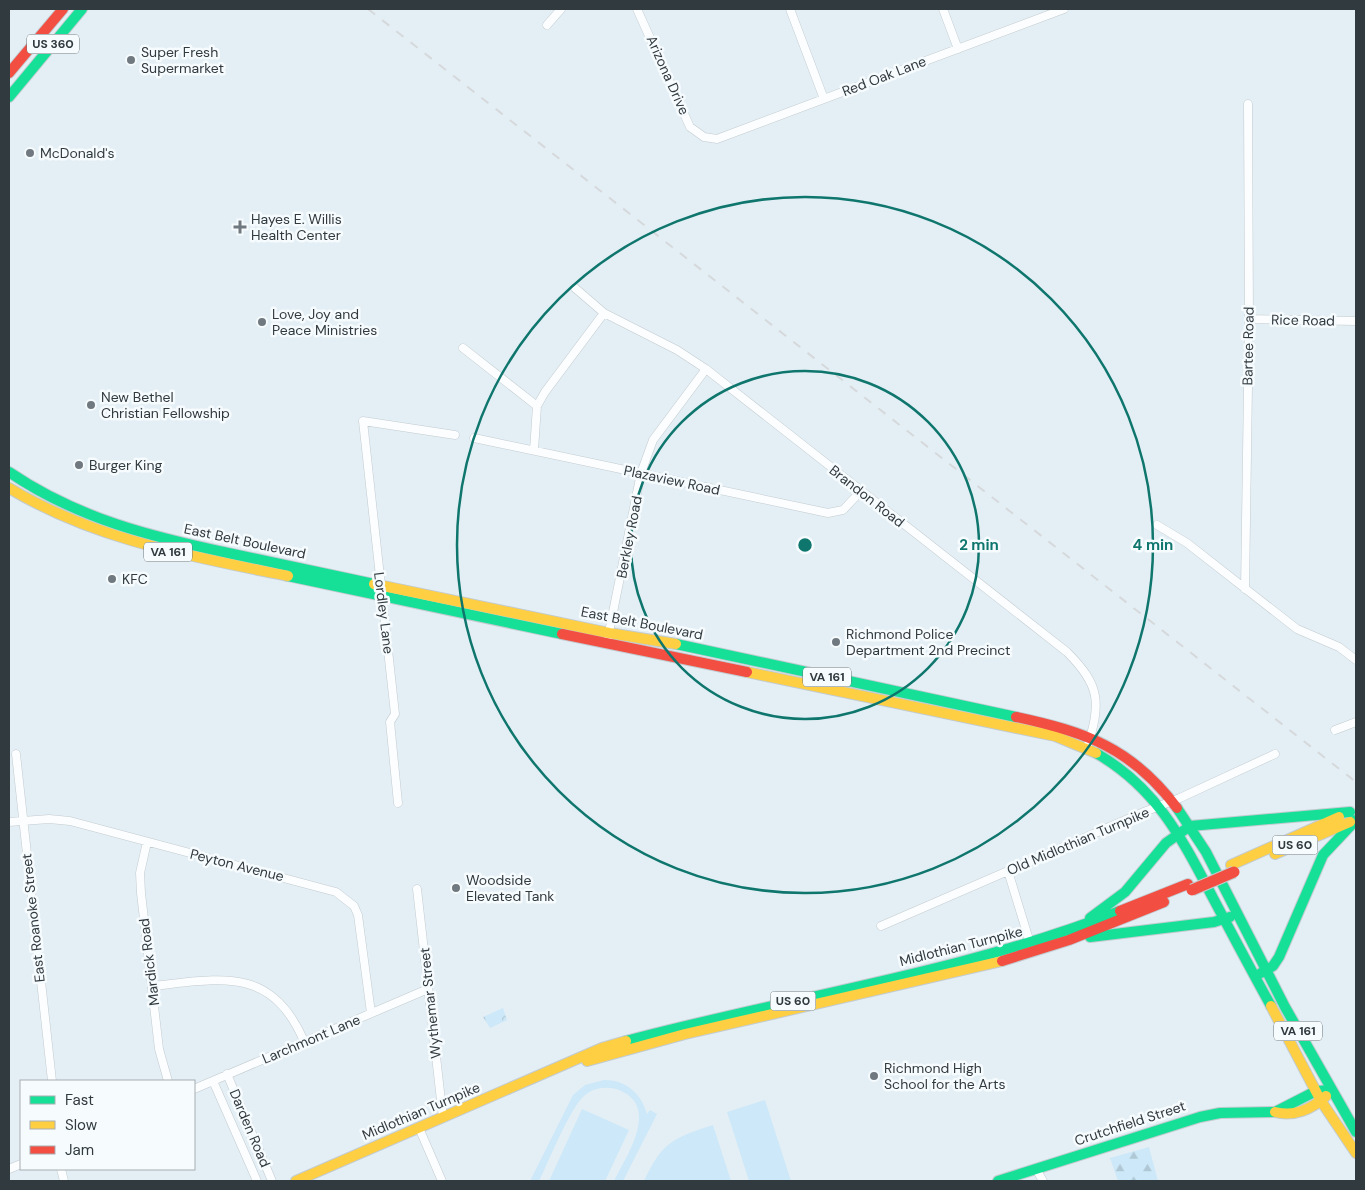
<svg xmlns="http://www.w3.org/2000/svg" width="1365" height="1190" viewBox="0 0 1365 1190" font-family="'DM Sans',sans-serif">
<style>
.forest{fill:url(#forest-firs)}
.park{fill:url(#park-crowns)}
.pitch{fill:#cde8f8}
.lines{fill:none;stroke-linecap:round;stroke-linejoin:round}
.street-casing{stroke:#c2cbd0;stroke-width:9}
.fast-casing{stroke:#c2cbd0;stroke-width:12}
.slow-casing{stroke:#c2cbd0;stroke-width:12}
.jam-casing{stroke:#c2cbd0;stroke-width:12}
.street{stroke:#fbfdfe;stroke-width:8}
.fast{stroke:#16e098;stroke-width:10}
.slow{stroke:#ffcf43;stroke-width:10}
.jam{stroke:#f24e42;stroke-width:10}
.rail{stroke:#d6d9db;stroke-width:2;stroke-dasharray:9 9;stroke-linecap:butt}
.jam-bridge-casing{stroke:#c4cacd;stroke-width:13;stroke-linecap:butt}
.jam-bridge{stroke:#f24e42;stroke-width:11}
.ring{fill:none;stroke:#0f766e;stroke-width:2.5}
.poi-dot{fill:#70797f;stroke:#f6fbfe;stroke-width:2}
.labels{text-anchor:middle;stroke-width:5;stroke-linejoin:round;paint-order:stroke}
.shield{fill:#f6fbfe;stroke:#6c7478;stroke-width:1}
.shield-label{font-size:12px;font-weight:bold;fill:#313a3f}
.poi-label{font-size:14px;fill:#313a3f;stroke:#f6fbfe;text-anchor:start}
.street-label{font-size:14px;fill:#313a3f;stroke:#f6fbfe}
.centre{fill:#0f766e;stroke:#f6fbfe;stroke-width:2.5}
.ring-label{font-size:15px;text-anchor:middle;font-weight:bold;fill:#0f766e;stroke:#f6fbfe;stroke-width:5;stroke-linejoin:round;paint-order:stroke}
</style>
<defs>
<pattern id="forest-firs" width="22" height="20" patternUnits="userSpaceOnUse" patternTransform="scale(1.25)"><rect width="22" height="20" fill="#cde8f8"/><path d="M5 1l3.5 6h-7zM16 11l3.5 6h-7z" fill="#b0c8d6"/></pattern>
<pattern id="park-crowns" width="20" height="18" patternUnits="userSpaceOnUse" patternTransform="scale(1.25)"><rect width="20" height="18" fill="#cde8f8"/><path d="M2 6a3 3 0 1 1 6 0M12 15a3 3 0 1 1 6 0" fill="none" stroke="#b0c8d6"/></pattern>
</defs>
<rect width="100%" height="100%" fill="#e4eff5"/>
<path class="forest" d="M1149 1147 1158 1181H1118L1110 1158Z"/>
<path class="park" d="M503 1008 507 1020 490 1028 483 1017Z"/>
<path class="pitch" d="M604 1080C626 1080 641 1093 647 1114L650 1110 657 1114 623 1181H614C627 1155 662 1104 616 1089 605 1086 592 1088 584 1096 570 1108 548 1163 539 1181H530L573 1095 585 1085Z
M765 1100 791 1181H749L727 1112Z
M582 1109 629 1130 605 1181H549Z
M713 1125 731 1181H644C662 1142 673 1138 713 1125Z"/>
<g class="lines">
<g class="street-casing">
<path id="street" d="M637 9 690 127 704 137 717 139 1064 9
M790 9 824 99
M943 9 958 49
M547 25 561 9
M575 288 604 313 677 350 706 369 1067 652C1101 686 1101 703 1087 748
M1249 319 1356 321
M463 348 537 406
M474 438 828 513 843 510 861 491
M534 450 537 406 545 392 604 313
M1157 525 1187 543 1297 629 1339 647 1356 660
M1245 589 1249 319 1248 104
M608 637 641 473 653 440 706 369
M1335 730 1356 722
M16 754 52 1081
M398 803 390 722 395 714 363 421 455 435
M9 822 49 819 70 821 336 892 354 906 358 915 371 1013
M147 842 140 873 141 893 159 1049 168 1081
M1008 871 1030 943
M417 889 443 1118
M881 926 1144 812 1180 798 1275 754
M152 986C220 979 271 965 304 1041
M227 1074 272 1181
M213 1081 257 1181
M194 1089 428 989
M419 1128 442 1181
M9 1169 21 1164
M61 1169 64 1181
M1036 1169 1043 1181"/>
</g>
<g class="fast-casing">
<path id="fast" d="M9 97 82 9
M9 472C78 519 152 537 233 554 280 564 327 574 374 584
M288 576 562 634
M676 644 1016 717
M1096 753C1157 788 1182 839 1213 898 1232 934 1251 970 1271 1006
M1177 808 1206 852 1285 1007 1356 1132
M1090 918 1125 892 1166 843 1190 826 1350 812
M1090 937 1214 922 1230 917
M1261 973 1273 966 1279 957 1323 855 1356 820
M626 1041C791 997 962 973 1120 911
M998 1181 1200 1117 1220 1113 1275 1112 1316 1091 1332 1090"/>
</g>
<g class="slow-casing">
<path id="slow" d="M9 488C95 540 191 556 288 576
M374 584 609 633 676 644
M747 672 1055 736 1096 753
M1275 854 1350 822
M1231 865 1339 817
M1271 1006 1321 1101 1356 1153
M587 1061 685 1034 1002 961
M1275 1112C1294 1117 1312 1109 1326 1096
M296 1181 602 1048 626 1041"/>
</g>
<g class="jam-casing">
<path id="jam" d="M9 73 63 9
M562 634 747 672
M1016 717C1086 732 1132 748 1177 808
M1120 911 1188 884
M1002 961 1069 940 1164 902"/>
</g>
<use href="#street" class="street"/>
<use href="#fast" class="fast"/>
<use href="#slow" class="slow"/>
<use href="#jam" class="jam"/>
<path class="rail" d="M368 9 1356 782"/>
<g class="jam-bridge-casing">
<path id="jam-bridge" d="M1192 890 1234 872"/>
</g>
<use href="#jam-bridge" class="jam-bridge"/>
</g>
<g class="ring">
<circle cx="805" cy="545" r="174"/>
<circle cx="805" cy="545" r="348"/>
</g>
<g class="poi-dot">
<circle cx="131" cy="60" r="5"/>
<circle cx="30" cy="153" r="5"/>
<path d="M237.5 219.5h5v5h5v5h-5v5h-5v-5h-5v-5h5z"/>
<circle cx="262" cy="322" r="5"/>
<circle cx="91" cy="405" r="5"/>
<circle cx="79" cy="465" r="5"/>
<circle cx="112" cy="579" r="5"/>
<circle cx="836" cy="642" r="5"/>
<circle cx="456" cy="888" r="5"/>
<circle cx="874" cy="1076" r="5"/>
</g>
<g class="labels">
<g class="shield">
<rect x="27" y="34.5" width="52" height="19" rx="4"/>
<rect x="144" y="542.5" width="48" height="19" rx="4"/>
<rect x="803" y="667.5" width="48" height="19" rx="4"/>
<rect x="1272.5" y="835.5" width="45" height="19" rx="4"/>
<rect x="770.5" y="991.5" width="45" height="19" rx="4"/>
<rect x="1274" y="1021.5" width="48" height="19" rx="4"/>
</g>
<g class="shield-label">
<text x="53" y="48">US 360</text>
<text x="168" y="556">VA 161</text>
<text x="827" y="681">VA 161</text>
<text x="1295" y="849">US 60</text>
<text x="793" y="1005">US 60</text>
<text x="1298" y="1035">VA 161</text>
</g>
<g class="poi-label">
<text x="141" y="57">Super Fresh<tspan x="141" dy="16">Supermarket</tspan></text>
<text x="40" y="158">McDonald's</text>
<text x="251" y="224">Hayes E. Willis<tspan x="251" dy="16">Health Center</tspan></text>
<text x="272" y="319">Love, Joy and<tspan x="272" dy="16">Peace Ministries</tspan></text>
<text x="101" y="402">New Bethel<tspan x="101" dy="16">Christian Fellowship</tspan></text>
<text x="89" y="470">Burger King</text>
<text x="122" y="584">KFC</text>
<text x="846" y="639">Richmond Police<tspan x="846" dy="16">Department 2nd Precinct</tspan></text>
<text x="466" y="885">Woodside<tspan x="466" dy="16">Elevated Tank</tspan></text>
<text x="884" y="1073">Richmond High<tspan x="884" dy="16">School for the Arts</tspan></text>
</g>
<g class="street-label">
<text transform="translate(668 75) rotate(66)" y="5">Arizona Drive</text>
<text transform="translate(884 76) rotate(-21)" y="5">Red Oak Lane</text>
<text transform="translate(1303 320) rotate(1)" y="5">Rice Road</text>
<text transform="translate(1248 346) rotate(-89)" y="5">Bartee Road</text>
<text transform="translate(672 480) rotate(12)" y="5">Plazaview Road</text>
<text transform="translate(867 496) rotate(38)" y="5">Brandon Road</text>
<text transform="translate(629 537) rotate(-79)" y="5">Berkley Road</text>
<text transform="translate(245 541) rotate(12)" y="5">East Belt Boulevard</text>
<text transform="translate(384 613) rotate(83)" y="5">Lordley Lane</text>
<text transform="translate(642 623) rotate(11)" y="5">East Belt Boulevard</text>
<text transform="translate(1078 841) rotate(-23)" y="5">Old Midlothian Turnpike</text>
<text transform="translate(237 865) rotate(14)" y="5">Peyton Avenue</text>
<text transform="translate(33 918) rotate(-96)" y="5">East Roanoke Street</text>
<text transform="translate(961 946) rotate(-14)" y="5">Midlothian Turnpike</text>
<text transform="translate(149 962) rotate(-97)" y="5">Mardick Road</text>
<text transform="translate(430 1003) rotate(-96)" y="5">Wythemar Street</text>
<text transform="translate(311 1039) rotate(-23)" y="5">Larchmont Lane</text>
<text transform="translate(421 1111) rotate(-23)" y="5">Midlothian Turnpike</text>
<text transform="translate(1130 1123) rotate(-18)" y="5">Crutchfield Street</text>
<text transform="translate(250 1128) rotate(67)" y="5">Darden Road</text>
</g>
</g>
<circle cx="805" cy="545" r="8" class="centre"/>
<g class="ring-label">
<text x="979" y="550">2 min</text>
<text x="1153" y="550">4 min</text>
</g>
<rect width="1365" height="1190" fill="none" stroke="#313a3f" stroke-width="20"/>
<rect x="20" y="1080" width="175" height="90" fill="#f6fbfe" stroke="#a7aeb2"/>
<rect x="30" y="1096" width="25" height="8" fill="#16e098" stroke="#a7aeb2"/>
<text x="65" y="1105" font-size="15" fill="#313a3f">Fast</text>
<rect x="30" y="1121" width="25" height="8" fill="#ffcf43" stroke="#a7aeb2"/>
<text x="65" y="1130" font-size="15" fill="#313a3f">Slow</text>
<rect x="30" y="1146" width="25" height="8" fill="#f24e42" stroke="#a7aeb2"/>
<text x="65" y="1155" font-size="15" fill="#313a3f">Jam</text>
</svg>
